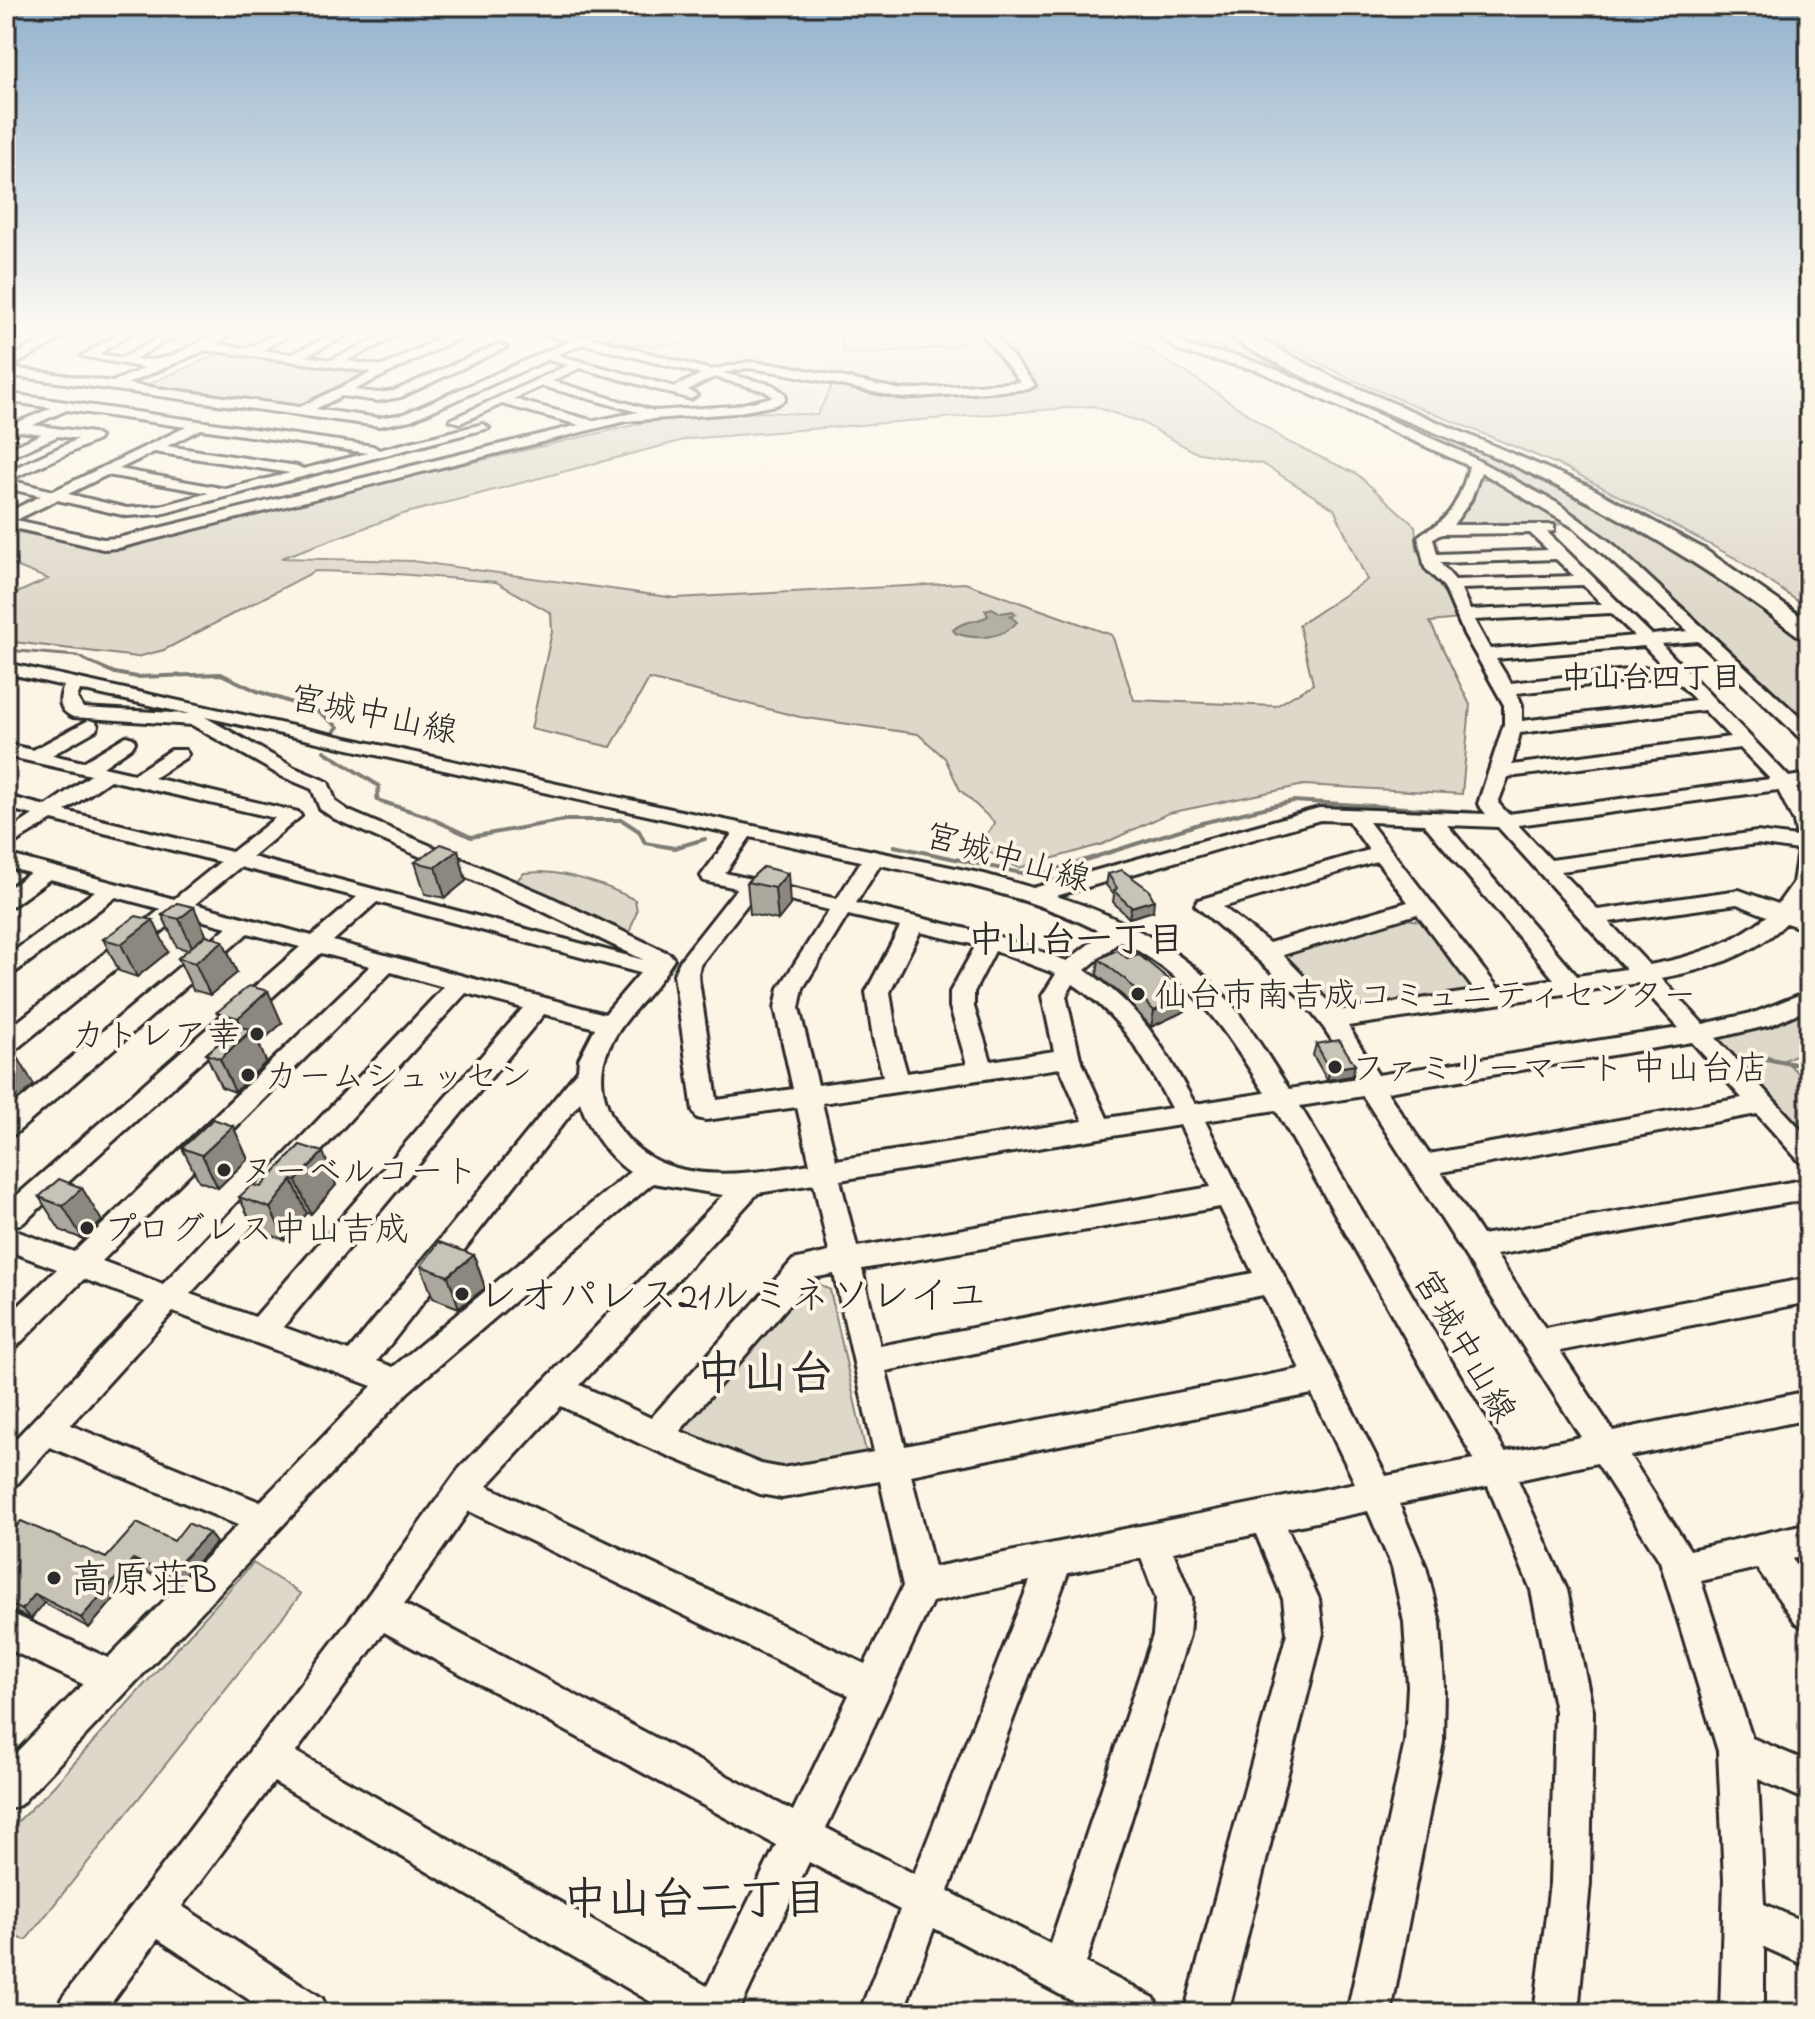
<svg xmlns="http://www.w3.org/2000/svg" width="1815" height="2019" viewBox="0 0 1815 2019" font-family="'Indie Flower','Klee One',sans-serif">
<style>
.built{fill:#ece6d7}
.green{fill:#ded8ca;stroke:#84827a;stroke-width:2;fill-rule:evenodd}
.water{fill:#b4b0a5;stroke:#7d7b74;stroke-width:2}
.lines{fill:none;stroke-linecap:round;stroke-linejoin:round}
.stream-far2{stroke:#7d7b74;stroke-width:3}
.stream-far1{stroke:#7d7b74;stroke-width:4}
.stream{stroke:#7d7b74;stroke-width:5}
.minor-casing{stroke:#2b2b2b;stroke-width:6}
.major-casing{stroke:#2b2b2b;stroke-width:6}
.highway-casing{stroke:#2b2b2b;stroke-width:6}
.minor{fill:#fcf5e5;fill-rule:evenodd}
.major{fill:#fcf5e5;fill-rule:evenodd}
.highway{fill:#fcf5e5;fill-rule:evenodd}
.wall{fill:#aca89d;stroke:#2b2b2b;stroke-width:2}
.shaded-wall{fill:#8c8880;stroke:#2b2b2b;stroke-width:2}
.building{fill:#c8c3b7;stroke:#2b2b2b;stroke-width:2}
.poi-dot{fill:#2b2b2b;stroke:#fcf5e5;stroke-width:3}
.labels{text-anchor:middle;stroke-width:8;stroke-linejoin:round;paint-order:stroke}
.far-neighbourhood-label{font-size:30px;font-weight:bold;fill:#2b2b2b;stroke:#fcf5e5}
.street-label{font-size:34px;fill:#2b2b2b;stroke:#fcf5e5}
.poi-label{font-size:34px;fill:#2b2b2b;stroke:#fcf5e5;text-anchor:start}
.neighbourhood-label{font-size:36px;font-weight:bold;fill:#2b2b2b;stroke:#fcf5e5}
.near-poi-label{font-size:40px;fill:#2b2b2b;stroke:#fcf5e5;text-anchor:start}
.near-neighbourhood-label{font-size:44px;font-weight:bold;fill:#2b2b2b;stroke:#fcf5e5}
.near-quarter-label{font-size:46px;font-weight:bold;fill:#2b2b2b;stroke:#fcf5e5}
</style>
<rect width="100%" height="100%" fill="#fcf5e5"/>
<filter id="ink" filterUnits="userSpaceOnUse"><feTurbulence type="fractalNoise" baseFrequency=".0125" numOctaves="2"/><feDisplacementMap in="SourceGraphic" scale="16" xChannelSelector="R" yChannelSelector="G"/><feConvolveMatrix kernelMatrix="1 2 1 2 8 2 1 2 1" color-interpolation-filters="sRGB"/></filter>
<g filter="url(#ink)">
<path class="built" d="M618 331H820L823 354 800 369 762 362 712 368 600 339Z
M829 331H976L1023 384 903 393 802 371 821 363 833 354Z
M792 380 824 392 815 413 767 409 782 401 772 386Z"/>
<path class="green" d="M622 331H713C674 349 646 349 605 339Z
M840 331H962L968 341 952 347 852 354 842 350Z
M991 331H1118L1198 380 1288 442 1357 474 1415 526 1417 550 1460 619 1430 622 1470 705 1462 794 1304 785 1169 813 1103 844 1019 868 977 846 995 823 960 790 945 758 918 734 800 717 649 679 611 747 531 729 552 632 551 613 496 582 385 573 315 571 164 650 137 657 6 641V598L48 579 6 562V530L121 550 231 518 673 416 767 412 817 415 833 384 899 398 1037 388ZM1092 406 1141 422 1195 452 1263 464 1334 509 1367 580 1299 625 1313 684 1276 706 1134 700 1112 635 965 583 675 598 412 561 281 558 403 514 688 439Z
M1206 331H1224L1241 344 1304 376 1578 494 1630 522 1732 585 1809 646V728L1590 524 1517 480C1508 467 1487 469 1473 462 1400 427 1328 387 1250 361 1229 354 1206 351 1184 347L1212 343 1224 349 1226 341Z
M1256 331H1809V609L1737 559 1564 467 1355 381Z
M223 352 370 372 295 409 141 387Z
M1493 478 1567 524 1451 528 1449 525 1480 479Z
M542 872C574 874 606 885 635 900L637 911 628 936 513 884 524 873Z
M1399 918 1420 921 1475 987 1474 997 1334 1015 1283 956 1324 940Z
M1809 1011V1049L1784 1060 1809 1082V1140L1718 1045 1721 1035Z
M818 1283 830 1290 868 1461 789 1477 676 1429 797 1288Z
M253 1563 301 1594 26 1940 6 1934V1833L52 1788Z"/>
<path class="water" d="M992 608 1001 613 1013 611 1016 614 1010 616 1017 622C1004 639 975 640 955 633L953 630C964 620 975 623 988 616L985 610Z"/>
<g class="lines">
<path class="stream-far2" d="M6 650 77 656 96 665"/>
<path class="stream-far1" d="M92 663 115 673 137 677 221 674 257 691 319 712 338 727 334 731
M324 751 379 786 377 800 426 816 471 837 565 820H622L639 831 645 843 674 848 705 839
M894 846 1035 876 1202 823 1293 801 1471 812"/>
<path class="stream" d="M1684 1004 1693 1012
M1759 1057 1793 1064"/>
<g class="minor-casing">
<path id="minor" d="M122 331H135L99 354 122 358 171 331H184L135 359C181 366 199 331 236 331L216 344 248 348 282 331H296L262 350 292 354 341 331H355L306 356 331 360 393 331H407L346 361 383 366 440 338 413 331 450 334 469 331 460 340 453 341 354 390 378 393 394 391 497 345 507 347 401 397 378 401 342 396 315 409 379 418 404 414 570 341 527 331 585 336 711 370 748 362 783 365 902 390 1020 382 980 331H991L1035 385 1029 389 902 398 783 373 748 368 723 373 773 385 785 394V400L776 405 734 413 626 421 118 548 103 549 6 526V513L41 496 6 488V472L78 439 58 436 6 459V450L42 434 19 431 6 436V427L52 408 19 403 6 408V399L17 395 373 446 379 450 483 424 489 428 160 514 127 516 57 500 16 520 103 539 118 538 579 425 502 404 460 423 450 420 568 365 547 360 411 420 379 426 6 375V367L112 382 145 368 82 356ZM583 344 701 374 675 387 557 355ZM206 350 372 372 300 407 127 384ZM580 368 691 399 697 395 688 390 714 377 765 391 773 397 734 406 654 411 552 381ZM542 386 638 412 594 421 513 399ZM67 410 186 427 53 491 9 480 98 440 100 437 93 433 33 425ZM201 429 368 453 303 469 297 466 167 446ZM154 452 290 473 226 489 119 469ZM107 475 209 493 160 506 127 508 68 494Z
M1161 331H1172V337L1189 347 1241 357 1280 371 1462 452 1557 503 1614 545 1809 726V742L1802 740 1698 641 1661 644 1789 777 1809 774V786L1796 788 1809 812V892L1796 911 1809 916V931L1786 923C1753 956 1705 970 1661 978L1703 1024 1756 1012 1809 991V1008L1771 1025 1716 1038 1809 1138V1165L1800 1162 1757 1114 1441 1172 1482 1235 1809 1179V1199L1496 1255 1545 1328 1809 1278V1302L1560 1351 1613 1431 1809 1391V1419L1630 1456 1690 1550 1809 1523V1555L1792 1559 1809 1582V1629L1796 1623 1757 1568 1701 1581 1752 1738 1809 1762V1801L1758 1779 1764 1904 1809 1924V1967L1764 1947V2013H1720L1724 1880 1718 1751 1660 1561 1597 1463 1518 1480 1567 1590 1593 1711 1590 1883 1578 2013H1534L1550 1883 1555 1711 1531 1590 1488 1486 1399 1504 1426 1567 1440 1622 1444 1686 1443 1742 1391 2013H1347L1405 1742 1408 1686 1404 1622 1392 1567 1368 1511 1287 1528 1319 1599 1323 1633 1228 2013H1184L1287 1633 1283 1599 1256 1534 1173 1552 1192 1598 1189 1635 1086 1963 1154 1998 1161 2013H1095L934 1928 903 2013H859L900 1910 809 1862 738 2013H670L274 1782 182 1906 322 1998 329 2013H269L158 1939 104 2013H55L62 1998 366 1598 459 1469 723 1195 653 1183 408 1392 20 1805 6 1810V1763L83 1684 6 1648V1611L108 1658 238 1525 50 1447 18 1483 6 1487V1449L145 1302 84 1279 17 1346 6 1350V1318L57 1269 6 1250V1234L16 1231 74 1252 370 966 321 953 23 1223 13 1226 6 1224V1205L300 947 248 933 15 1134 6 1137V1112L227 927 182 915 15 1050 6 1052V1031L161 909 116 897 14 973 6 976V957L95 891 50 879 14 905 6 907V890L30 873 6 867V854L174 899 220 862 52 820 6 848V833L33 815 6 808V796L46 806 91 775 6 756V744L33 750 89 720 96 722 98 726 96 730 52 755 83 762 126 736 133 738 135 742 133 746 103 767 134 774 171 750H185L188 754 185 758 154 778 298 812 301 816 252 857 644 960 530 905 335 819 320 809 312 789 281 776 192 725 73 717C58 710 58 700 64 686L6 673V663L662 807 984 874 1033 888 1319 808 1486 814 1478 804 1504 724V705L1464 634 1444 587 1425 568 1418 537C1424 530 1432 529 1439 523 1456 509 1464 486 1469 466L1257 370 1181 352 1163 340ZM1481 472 1576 529 1688 631 1652 635 1547 532 1554 531V525H1453L1471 500ZM1530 533 1548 550 1437 554 1433 538 1442 534ZM1556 559 1574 576 1455 580 1440 563ZM1583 585 1602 604 1470 610 1461 589ZM1611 613 1635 636 1490 649 1474 620ZM1644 646 1663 666 1511 683 1496 659ZM1672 676 1695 700 1522 721V705L1517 693ZM80 690 190 714 83 708 77 698ZM1704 710 1730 737 1512 765 1520 733ZM205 717 732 834 701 876 704 881 737 888 681 959 674 974 693 1111 697 1118 706 1120 797 1107 810 1164C743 1175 654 1191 614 1120 603 1101 598 1076 606 1055 618 1022 648 999 667 970L674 959 670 954 546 895 349 811 336 802 328 782 295 768ZM1740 748 1770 779 1508 814 1498 803 1508 777ZM110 780 275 818 232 852 65 811ZM1778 790 1794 822 1797 837 1757 832 1551 860 1518 825ZM1320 820 1348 821 1369 850 1198 900 1195 905 1297 994 1324 1028 1357 1078 1289 1089C1272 1063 1256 1036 1237 1011 1195 956 1122 916 1056 896ZM1369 822 1424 824 1554 979 1498 988ZM1447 825 1498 827 1626 969 1577 976ZM750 837 861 861 837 899 725 873ZM1757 844 1798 850 1793 883 1778 904 1739 890 1598 910 1561 871ZM1377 861 1408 902 1269 943 1223 907ZM880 865C957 881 1032 897 1103 933L1067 961 997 936 856 903ZM240 867 357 897 312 936 195 904ZM756 893 829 910 779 988 775 1008 793 1089 717 1100 698 974 700 965ZM377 902 640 973 605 1014 333 941ZM1737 904 1767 916C1732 944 1693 957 1649 965L1609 922ZM1417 914 1475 991 1337 1011 1283 955ZM848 915 900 927 866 992 873 1038 883 1076 818 1085 799 1008 803 988ZM920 932 976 945 950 992V1007L967 1064 907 1073 897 1038 890 992ZM1120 941C1191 976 1224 1029 1265 1093L1195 1104C1163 1047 1141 1006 1085 970ZM995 951 1056 974 1042 996 1054 1051 991 1061 974 1007V992ZM391 972 444 987 163 1284 102 1261ZM1638 983 1679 1028 1378 1075 1348 1026ZM1073 984C1121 1016 1145 1058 1171 1108L1107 1118 1080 1058 1066 996ZM466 993 523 1008 255 1317 190 1294ZM544 1014 595 1028 579 1059 578 1070 349 1351 283 1327ZM1692 1042 1742 1098 1429 1154 1387 1092ZM1060 1068 1083 1121 836 1160 822 1103ZM1363 1096 1581 1437 1505 1452 1300 1106ZM580 1102C589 1129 606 1155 630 1172L393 1367 377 1361ZM1276 1110 1474 1459 1386 1476 1205 1121ZM1180 1125 1211 1187 857 1247 840 1180ZM814 1184 829 1252 793 1260 651 1418 580 1385 758 1193ZM1220 1207 1253 1273 880 1346 862 1269ZM834 1274 874 1452 782 1468 761 1464 680 1431 812 1278ZM1263 1295 1300 1369 905 1446 886 1371ZM173 1312 372 1386 260 1502 70 1425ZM1312 1394 1355 1483 934 1567 911 1475ZM561 1406 645 1446 760 1494 782 1498 880 1481 903 1586 865 1664 487 1486ZM469 1511 849 1695 793 1811 404 1604ZM1141 1558 1156 1598 1153 1635 1050 1944 948 1891 1068 1573ZM1030 1581 914 1874 826 1828 932 1602ZM384 1632 776 1845 707 1986 296 1752Z"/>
</g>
<g class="major-casing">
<path id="major" d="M58 331H75L6 370V360Z"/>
</g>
<g class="highway-casing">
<path id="highway" d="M1225 331H1244L1334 378 1584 484 1704 549 1809 622V640L1801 638C1704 563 1600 503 1488 454 1418 424 1344 399 1277 363 1260 354 1238 345 1225 331Z"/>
</g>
<use href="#minor" class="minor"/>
<use href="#major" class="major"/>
<use href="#highway" class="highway"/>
</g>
<path class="wall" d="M458 850 466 881 445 898 425 894 415 862Z
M763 867 790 905 778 920 750 914 747 882Z
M1108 874 1153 911 1129 918 1113 902 1114 895 1106 885Z
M177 903 207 936 223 941 237 973 210 995 193 990 178 958 188 950 177 947 162 915Z
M103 939 168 952 137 977 119 971Z
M1127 958 1188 995 1185 1011 1151 1027 1123 996 1097 975 1099 959Z
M217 1012 282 1023 259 1044 266 1062 235 1092 221 1087 206 1054 227 1036Z
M1316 1044 1352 1076 1327 1080 1313 1055Z
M300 1145 336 1185 311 1214 307 1213 285 1240 255 1230 239 1197 261 1187Z
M182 1148 248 1159 218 1188 199 1181Z
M39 1197 102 1221 83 1239 60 1230Z
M474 1255 485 1288 459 1308 433 1298 421 1266Z
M209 1533 216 1543 175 1585 140 1569 89 1628 44 1603 31 1619 10 1610 6 1605V1594L8 1592 6 1591V1538L106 1558Z"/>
<path class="shaded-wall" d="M458 850 466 881 445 898 436 867Z
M788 873 790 905 778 920 775 888Z
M1154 900 1153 911 1129 918 1131 907Z
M194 907 208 939 194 951 179 919Z
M153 920 168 952 137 977 121 944Z
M223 941 237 973 210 995 195 963Z
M268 991 282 1023 259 1044 266 1062 235 1092 220 1059 246 1036 238 1018Z
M1188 995 1185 1011 1151 1027 1154 1011Z
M15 1052 34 1085 6 1110V1060Z
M1355 1065 1352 1076 1327 1080 1330 1069Z
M233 1126 248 1159 218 1188 202 1155Z
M323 1152 336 1185 311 1214 296 1181Z
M292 1180 307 1213 285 1240 270 1208Z
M82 1188 102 1221 83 1239 63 1206Z
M474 1255 485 1288 459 1308 448 1276Z
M209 1533 216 1543 175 1585 168 1575Z
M133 1559 140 1569 89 1628 81 1618Z
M35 1594 44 1603 31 1619 22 1610Z"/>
<path class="building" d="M441 844 458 850 436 867 415 862Z
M763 867 788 873 775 888 747 882Z
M1122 870 1148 889 1154 900 1131 907 1114 891 1117 888 1108 874Z
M177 903 194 907 179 919 162 915Z
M136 916 153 920 121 944 103 939Z
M206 935 223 941 195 963 178 958Z
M1117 950 1127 958 1138 954 1188 995 1154 1011 1126 980 1099 959Z
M249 986 268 991 238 1018 217 1012Z
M238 1027 252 1029 220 1059 206 1054Z
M1339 1040 1355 1065 1330 1069 1316 1044Z
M6 1049 15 1052 6 1060Z
M213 1119 233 1126 202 1155 182 1148Z
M300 1145 323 1152 296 1181 292 1180 270 1208 239 1197 252 1185 261 1187Z
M59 1179 82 1188 63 1206 39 1197Z
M439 1242 474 1255 448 1276 421 1266Z
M21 1521 106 1558 137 1523 174 1541 188 1523 209 1533 168 1575 133 1559 81 1618 35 1594 22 1610 6 1602V1594L11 1588 6 1586V1538Z"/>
</g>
<linearGradient id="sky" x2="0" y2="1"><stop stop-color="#93b2cd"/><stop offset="0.54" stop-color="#fefaf3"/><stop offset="1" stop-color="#fefaf3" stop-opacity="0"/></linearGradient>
<rect width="1815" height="614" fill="url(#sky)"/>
<g class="poi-dot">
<circle cx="1138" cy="994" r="8"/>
<circle cx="257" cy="1034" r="8"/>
<circle cx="1335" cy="1067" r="8"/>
<circle cx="248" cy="1075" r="8"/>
<circle cx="224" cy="1170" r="8"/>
<circle cx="87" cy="1228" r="8"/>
<circle cx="462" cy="1294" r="8"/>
<circle cx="54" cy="1578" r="8"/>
</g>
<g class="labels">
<g class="far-neighbourhood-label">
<text x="1651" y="687">中山台四丁目</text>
</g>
<g class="street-label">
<text transform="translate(374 713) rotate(12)" y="12">宮城中山線</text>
<text transform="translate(1008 856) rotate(16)" y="12">宮城中山線</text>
<text transform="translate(1466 1345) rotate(60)" y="12">宮城中山線</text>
</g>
<g class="poi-label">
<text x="1154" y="1006">仙台市南吉成コミュニティセンター</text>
<text x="241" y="1046" text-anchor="end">カトレア幸</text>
<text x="1351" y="1079">ファミリーマート 中山台店</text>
<text x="264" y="1087">カームシュッセン</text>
<text x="240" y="1182">ヌーベルコート</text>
<text x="103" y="1240">プログレス中山吉成</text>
</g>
<g class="neighbourhood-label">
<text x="1076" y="951">中山台一丁目</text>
</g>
<g class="near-poi-label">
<text x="478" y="1308">レオパレス21ルミネソレイユ</text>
<text x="70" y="1592">高原荘B</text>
</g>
<g class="near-neighbourhood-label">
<text x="695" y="1913">中山台二丁目</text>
</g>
<g class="near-quarter-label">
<text x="765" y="1388">中山台</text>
</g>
</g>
<rect width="1815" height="2019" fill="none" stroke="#fcf5e5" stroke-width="32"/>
<rect x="16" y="16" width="1783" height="1987" fill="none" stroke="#2b2b2b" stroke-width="3" filter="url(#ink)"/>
</svg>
